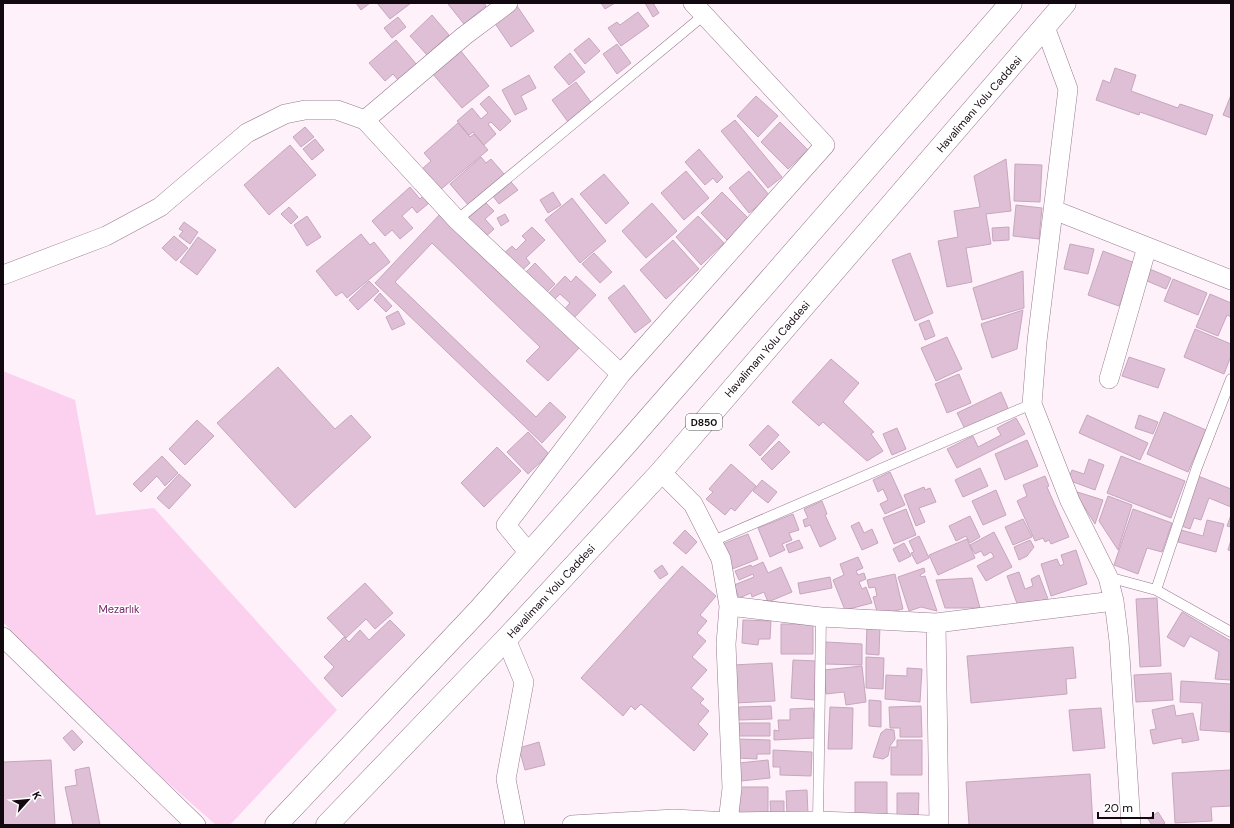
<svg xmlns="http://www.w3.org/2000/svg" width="1234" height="828" viewBox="0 0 1234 828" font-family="'DM Sans',sans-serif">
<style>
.green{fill:#fbd1ef}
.building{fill:#debfd5;stroke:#c6a7bd}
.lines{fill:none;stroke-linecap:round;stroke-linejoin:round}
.lane-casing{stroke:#987b90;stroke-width:11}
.street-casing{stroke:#987b90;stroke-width:20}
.highway-casing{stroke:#987b90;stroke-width:23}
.lane{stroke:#fff;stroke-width:10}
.street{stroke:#fff;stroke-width:19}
.highway{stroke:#fff;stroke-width:22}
.labels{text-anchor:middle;stroke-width:3;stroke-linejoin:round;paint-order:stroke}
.shield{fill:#fff;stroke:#595257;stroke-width:1}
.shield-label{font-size:10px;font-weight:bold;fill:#12080f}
.street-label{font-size:11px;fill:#12080f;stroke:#fff}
.park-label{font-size:11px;fill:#792569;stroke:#fff}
</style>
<rect width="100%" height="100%" fill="#fef1fa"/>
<path class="green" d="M3 371 75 400 96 515 154 508 337 710 230 825H216L85 710 3 622Z"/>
<path class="building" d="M356 3H370L361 10Z
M377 3H411L390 19Z
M449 3H484L486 6 464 24 448 4Z
M601 3H615L605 9Z
M645 3H653L659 13 653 17Z
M517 6 534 31 511 47 494 22Z
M638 12 649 26 621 46 608 28 617 22 620 25Z
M432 15 449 35 427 55 410 36Z
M398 17 406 27 392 38 384 28Z
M589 38 600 51 585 64 574 50Z
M396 40 417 65 399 81 393 74 385 81 369 63Z
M617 44 631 63 617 74 603 54Z
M460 50 489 86 462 108 432 73Z
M570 53 585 72 569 85 554 67Z
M1115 68 1136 75 1131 91 1178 108 1180 104 1213 115 1206 135 1140 112 1139 115 1096 100 1103 80 1110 83Z
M529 75 536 88 521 96 527 109 515 115 502 90Z
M576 82 593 105 568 122 552 100Z
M1231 95V118L1223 115Z
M489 96 511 121 500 131 491 122 488 124 496 134 484 145 473 132 469 135 457 121 472 108 481 119 488 113 480 104Z
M756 96 778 116 758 137 737 116Z
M735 120 782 177 768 188 721 131Z
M780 122 808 150 788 169 761 142Z
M458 123 470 137 474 134 488 150 440 190 422 169 431 161 424 153Z
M305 127 314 137 301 147 293 137Z
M315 139 324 150 312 160 303 149Z
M290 145 316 175 269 215 244 185Z
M699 149 723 177 717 183 713 178 705 185 685 162Z
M481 157 486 163 491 159 505 175 469 206 450 184Z
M1006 159 1011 211 986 214 991 244 966 248 972 282 947 287 938 241 958 237 954 211 980 207 974 176Z
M1015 164 1042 165 1040 202 1014 201Z
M686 171 709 198 684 220 661 193Z
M749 171 770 196 749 213 729 188Z
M604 174 629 203 606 224 580 194Z
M511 182 518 190 499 204 493 196Z
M410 187 420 199 423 196 429 203 417 213 412 207 402 216 413 228 400 239 392 230 385 236 372 221Z
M553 192 561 205 548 213 540 200Z
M722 192 749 219 727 240 701 213Z
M572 198 606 241 580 263 545 220Z
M485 202 494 211 485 219 494 229 481 241 464 222Z
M652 203 677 231 646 258 622 231Z
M1016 205 1042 208 1039 239 1013 236Z
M289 207 298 217 291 224 281 214Z
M442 212 581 346 548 381 526 361 540 347 432 243 395 282 536 417 550 402 566 417 542 443 375 283Z
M505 214 509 221 501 226 497 218Z
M307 216 321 237 307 246 294 225Z
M698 216 724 243 701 265 676 237Z
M184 222 198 232 190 244 179 236 183 231 179 229Z
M532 227 545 240 526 258 530 263 519 273 502 255 512 246 516 250 526 240 522 236Z
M1009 227V240L993 241 992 228Z
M361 234 370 245 374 242 390 262 347 298 342 292 336 296 316 271Z
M174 236 188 248 176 261 162 248Z
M198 237 216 250 197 275 180 262Z
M673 240 699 269 666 299 640 270Z
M1070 244 1094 249 1088 274 1064 269Z
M1103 251 1135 263 1119 306 1088 295Z
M594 253 612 272 600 283 582 264Z
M910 253 933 313 915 321 892 260Z
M535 263 555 284 545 294 525 273Z
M1145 267 1171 278 1166 289 1140 278Z
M1023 271 1024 308 982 320 973 288Z
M565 276 571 282 576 276 596 295 571 321 562 312 570 303 560 294 553 301 547 295Z
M1173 279 1207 293 1198 315 1164 301Z
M369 281 379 291 358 310 349 300Z
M624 285 651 321 635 333 608 298Z
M380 293 392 306 386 312 374 300Z
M1210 294 1231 303V317L1227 315 1218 336 1196 327Z
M1023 310 1017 349 992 358 981 324Z
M398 311 405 324 392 330 386 317Z
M929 320 935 336 925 340 919 324Z
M1195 329 1231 344V356L1224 374 1184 357Z
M947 337 962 369 936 381 921 348Z
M1129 357 1165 369 1158 388 1122 376Z
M831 359 859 383 843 402 874 432 871 434 883 451 867 461 823 422 819 426 792 402Z
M278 367 335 429 351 415 371 437 295 508 217 423Z
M959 374 971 403 947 413 935 384Z
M1001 392 1011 415 968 435 957 413Z
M1164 412 1206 430 1188 472 1147 454Z
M1087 415 1148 443 1140 460 1079 433Z
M1139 415 1158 422 1153 434 1135 428Z
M1016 418 1025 434 957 468 947 449 973 436 978 447 1001 435 997 428Z
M197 420 214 436 185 465 169 449Z
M768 425 779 435 760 456 749 445Z
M897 428 906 449 892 455 883 434Z
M528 432 549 454 528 474 507 452Z
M1027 440 1038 466 1005 480 995 454Z
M779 441 790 452 772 470 761 459Z
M497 447 521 471 484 507 461 483Z
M162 456 178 473 165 486 157 476 141 492 133 484Z
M1121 456 1185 481 1171 518 1107 493Z
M1089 459 1104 465 1095 490 1068 480 1072 470 1084 474Z
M731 464 756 486 735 511 731 508 725 515 706 499 713 492 709 489Z
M980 468 988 486 963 497 955 480Z
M890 472 905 505 885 514 880 504 888 500 883 489 878 492 873 480Z
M179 474 191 485 169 509 157 498Z
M1045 476 1049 486 1047 487 1069 537 1051 544 1049 540 1045 542 1043 538 1035 541 1017 501 1027 496 1023 485Z
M1198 476 1231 489V507L1209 498 1201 520 1194 518 1190 529 1179 525Z
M762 480 777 492 768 503 753 491Z
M924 487 925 490 930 488 936 502 919 508 925 522 916 526 904 495Z
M996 490 1006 515 983 525 972 501Z
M1074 491 1103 500 1095 524 1085 508Z
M1108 496 1132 505 1118 550 1099 521Z
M822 501 827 514 825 515 836 539 820 547 810 525 805 527 803 520 808 518 804 509Z
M906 509 916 535 894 544 883 518Z
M1133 509 1172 523 1162 552 1147 548 1138 574 1114 565Z
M793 514 799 530 789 533 792 540 782 544 785 550 770 557 758 528Z
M1231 515V527L1227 526Z
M970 516 980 537 970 543 966 536 956 541 949 526Z
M1023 519 1032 537 1013 545 1005 527Z
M1207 520 1224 524 1216 552 1178 542 1181 530 1203 536Z
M859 522 864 533 872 529 878 543 862 550 851 526Z
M685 530 697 542 686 554 673 543Z
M994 532 1012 567 986 581 977 566 994 557 991 552 984 556 981 551 975 554 970 545Z
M748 534 758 559 730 570 720 545Z
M919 536 929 558 917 564 911 553 914 552 909 541Z
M967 539 975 558 938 575 929 555Z
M799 540 803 548 789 553 786 545Z
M1030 540 1034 547 1027 556 1019 560 1014 547Z
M1231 540V551L1228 550Z
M904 543 911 556 899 562 893 549Z
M1076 550 1087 584 1051 596 1041 564 1057 559 1060 566 1064 564 1061 555Z
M858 557 863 568 856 571 858 575 864 573 866 579 859 582 862 589 866 587 872 603 845 610 833 580 844 575 840 564Z
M763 562 768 573 781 567 792 592 768 602 764 592 752 597 751 593 739 598 734 585 754 577 753 574 739 580 735 571 751 565 752 567Z
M662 565 668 574 660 579 654 571Z
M682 566 716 596 700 615 707 621 697 633 706 641 692 657 707 670 691 688 704 699 700 703 709 711 698 724 708 734 694 751 641 704 635 710 631 706 623 716 581 678Z
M924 568 925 572 920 575 921 577 925 576 937 611 921 607 909 611 898 577Z
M1019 572 1025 589 1033 586 1031 579 1039 575 1048 599 1019 609 1007 576Z
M895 574 903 609 878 615 873 597 877 596 875 587 869 588 867 580Z
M830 577 832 588 800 594 798 583Z
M972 578 980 608H945L936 580Z
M365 583 393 613 375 629 366 619 346 638 327 618Z
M1157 598 1161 666 1140 667 1136 599Z
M1182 612 1231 641V680L1215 679 1219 652 1190 636 1184 647 1167 637Z
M390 620 405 635 342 697 324 678 334 667 324 657 344 637 349 642 360 630 369 640Z
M743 620 771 621 770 639H759L758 645 742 643Z
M781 624H813V654H781Z
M867 624H880L879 655 866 654Z
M826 642 862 644V665L825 664Z
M1073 647 1076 678 1066 679 1067 694 971 703 967 656Z
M866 657 884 658 883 689 866 688Z
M793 660 816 661 815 700 791 698Z
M772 663 775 701 735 703 733 665Z
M862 666 866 702 846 705 844 692 826 694 824 670Z
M907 668 922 669 920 702 885 699 886 675 907 676Z
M1171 673 1173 700 1136 702 1134 675Z
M1181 681 1231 684 1230 732 1200 730 1202 703 1180 702Z
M869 700 881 701V727L869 726Z
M1174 705 1176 716 1193 713 1199 740 1182 743V738L1153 744 1150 730 1156 729 1152 710Z
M771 706 772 719 739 720V707Z
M921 706 922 737H900V728H890L889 707Z
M830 707 853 708 852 749H828Z
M813 708 815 738 774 740V730L779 731 778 720H790V709Z
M1101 708 1105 748 1073 751 1069 710Z
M739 723H770V736H739Z
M886 729 894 730 895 739 890 746 888 756 883 759 873 757 881 733Z
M72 730 83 742 74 751 63 738Z
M737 739 770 740V754H757V759L737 758Z
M897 740H922V775H891V747H897Z
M539 742 545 765 525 770 519 748Z
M773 750 812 752 811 776 780 775V767H773Z
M51 760 55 825H3V762Z
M768 760 770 778 741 781 739 763Z
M89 767 100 825H73L65 787 77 785 75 770Z
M1231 770V806L1211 807 1212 821 1175 823 1172 773Z
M1090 774 1093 825H969L966 782Z
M855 782H887V818L855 817Z
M735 787H768V819L735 818Z
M807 790 808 815 787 816 786 791Z
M897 793H919L918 821 897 820Z
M770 801H784V819H771Z
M1158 812 1165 823 1162 825H1152L1148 819Z"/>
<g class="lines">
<g class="lane-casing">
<path id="lane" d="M457 220 704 15
M713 541 1032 404
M1108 577 1156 590 1231 632
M1156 590 1197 467 1231 379
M818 821 821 617"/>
</g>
<g class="street-casing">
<path id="street" d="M1045 27 1068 89 1037 341 1032 404 1070 501 1108 577 1114 601 1119 641 1131 825
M365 120 464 36 508 3
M1054 210 1231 280
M3 275 106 236 160 207 247 133 285 114 305 110H337L365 120 457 220 621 374
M1109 379 1147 247
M661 472 693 504 721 559 729 606 726 644 732 788 728 822
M529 553 506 525 621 374 825 145 693 3
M729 606 821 617 936 623 1114 601
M936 623 939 825
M3 637 196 825
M506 639 524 682 506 779 515 825
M572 825 674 819 728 822 818 821 930 825"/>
</g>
<g class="highway-casing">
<path id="highway" d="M276 825 479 610 628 442 1011 3
M327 825 506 639 661 472 1065 3"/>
</g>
<use href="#lane" class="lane"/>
<use href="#street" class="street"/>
<use href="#highway" class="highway"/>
</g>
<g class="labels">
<rect class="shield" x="686" y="414" width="36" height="16" rx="3"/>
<g class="shield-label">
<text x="704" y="426">D850</text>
</g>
<g class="street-label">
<text transform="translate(979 104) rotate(-49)" y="4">Havalimanı Yolu Caddesi</text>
<text transform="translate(767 349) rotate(-49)" y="4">Havalimanı Yolu Caddesi</text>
<text transform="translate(551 591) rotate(-47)" y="4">Havalimanı Yolu Caddesi</text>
</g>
<g class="park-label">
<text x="119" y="613">Mezarlık</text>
</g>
</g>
<rect width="1234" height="828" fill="none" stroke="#12080f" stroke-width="8"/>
<g transform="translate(28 800) rotate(63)" stroke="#ffffff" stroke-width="3" paint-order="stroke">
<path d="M0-3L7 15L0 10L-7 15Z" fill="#12080f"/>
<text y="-6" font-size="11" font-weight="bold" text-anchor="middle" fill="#12080f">K</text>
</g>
<path d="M1098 812v6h55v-6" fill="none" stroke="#12080f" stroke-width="2"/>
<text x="1104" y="812" font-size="12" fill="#12080f" stroke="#ffffff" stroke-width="3" paint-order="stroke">20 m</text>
</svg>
